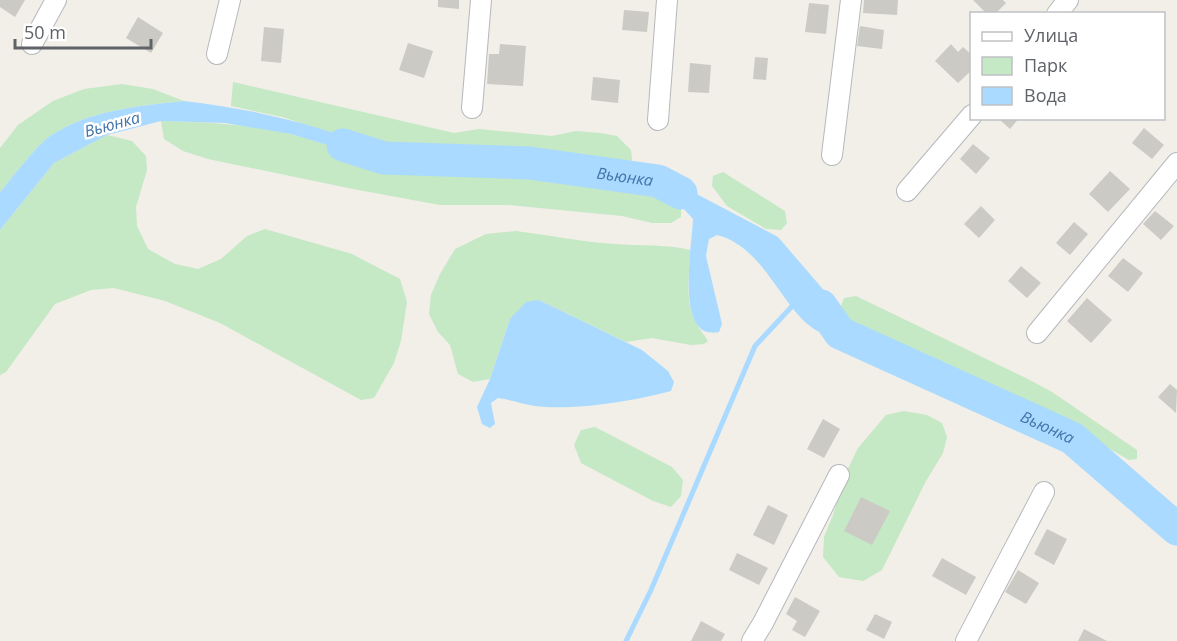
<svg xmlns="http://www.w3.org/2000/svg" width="1177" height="641" viewBox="0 0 1177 641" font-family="'Open Sans',sans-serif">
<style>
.green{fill:#c5e8c5}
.water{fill:#aadaff}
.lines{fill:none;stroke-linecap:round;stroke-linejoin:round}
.stream{stroke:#aadaff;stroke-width:5}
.river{stroke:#aadaff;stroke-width:33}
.building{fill:#cccac5}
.minor-casing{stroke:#b5b8bc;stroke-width:22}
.minor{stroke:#fff;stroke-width:20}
.labels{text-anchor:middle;stroke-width:5;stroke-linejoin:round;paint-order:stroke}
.water-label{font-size:16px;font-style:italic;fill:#4174aa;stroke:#fff}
</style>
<rect width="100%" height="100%" fill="#f1efe8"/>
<path class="green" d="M233 82 454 133 479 129 552 136 576 131 600 133 617 136 631 150 632 160 628 167H609L466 151 386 153 364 143 282 117 231 106Z
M122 84 153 89 184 101C138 106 90 110 50 136 37 145 12 178 0 192V148L18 125 53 101 84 89Z
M161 121C205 122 248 124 291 134 333 145 371 162 414 167 486 174 572 166 640 186 655 190 668 198 681 206V217L671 223H652L622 216 509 205H440L353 189 208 159 183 151 164 139Z
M107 135 132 141 146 156 147 170 136 207 137 226 148 249 175 264 198 269 221 259 247 236 265 229 352 254 400 279 407 302 401 341 394 363 374 398 361 400 220 323 165 301 114 288 91 290 55 304 6 372 0 375V230L54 163Z
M723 172 785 211 787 223 781 230 766 229 727 206 712 186 713 176Z
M516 231C549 235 581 242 615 244 640 246 665 244 690 250 690 273 684 299 695 321 698 328 704 334 708 341L704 344 691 345 652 338 626 342 539 300 510 319 490 379 473 382 458 374 450 345 438 332 429 314 431 295 440 274 455 249 486 234Z
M856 296 1026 378 1052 392 1137 450V459L1129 460 1067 424 974 382 890 348 853 327 840 309 844 298Z
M904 411 927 415 942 423 947 437 943 453 926 481 882 570 863 581 839 577 823 557 824 537 833 515 845 475 858 448 886 415Z
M595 427 672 467 683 480 681 496 671 507 653 501 581 463 574 445 581 430Z"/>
<path class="water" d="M184 101C254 109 322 125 386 153L384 158 377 160 291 134 225 123 161 121 107 135 54 163 0 230V192C12 178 37 145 50 136 90 110 138 106 184 101Z
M653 171 778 237 840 309 853 327 852 338 845 342C828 337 813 331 801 318 775 290 757 245 717 235L709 239 706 256 722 324 719 332C713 333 706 333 701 329 680 312 692 244 693 219L681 206 640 186 638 178 639 174Z
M539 300 642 350 668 371 674 382 671 391C634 401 573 411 535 406 523 404 511 400 498 398L491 403 495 424 490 428 482 424 477 407 490 379 510 319 526 302Z"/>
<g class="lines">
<path class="stream" d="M626 641 651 590 755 346 796 302"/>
<g class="river">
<path id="s1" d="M343 145 384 158 529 163 658 181 681 193"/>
<path id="s2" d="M821 306 840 333 1072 438 1177 529"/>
</g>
</g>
<path class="building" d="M0 0H25L15 17 0 7Z
M438 0H459V9L438 7Z
M864 0H898L897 15 863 13Z
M973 0H1003L1006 3 995 14H987Z
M809 3 829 5 826 34 805 32Z
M624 10 649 12 647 32 622 30Z
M138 17 163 33 151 53 126 38Z
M860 26 884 30 882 49 857 46Z
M264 27 284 29 281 63 261 61Z
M408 43 433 51 424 78 399 70Z
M500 44 526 46 523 86 487 84 489 54H499Z
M951 44 958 52 963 47 972 55V70L958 83 935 61Z
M755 57 768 58 766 80 753 79Z
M690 63 711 65 709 93 688 92Z
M593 77 620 80 618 103 591 100Z
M998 118H1019L1010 129Z
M1144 128 1164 145 1152 159 1132 143Z
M973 144 990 158 976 174 960 159Z
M1110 171 1130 189 1108 212 1089 194Z
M981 206 995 220 979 238 964 224Z
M1155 211 1174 226 1161 240 1143 224Z
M1074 222 1088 234 1070 255 1056 243Z
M1123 258 1143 273 1128 292 1108 276Z
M1021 266 1041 283 1027 298 1008 281Z
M1087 298 1112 320 1091 343 1067 321Z
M1170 384 1177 390 1176 413 1158 397Z
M823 419 840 429 824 458 807 449Z
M861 497 890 511 872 545 844 531Z
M768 505 788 515 774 545 753 535Z
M1047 529 1067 539 1054 565 1034 554Z
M737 553 768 568 759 585 729 570Z
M942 558 976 577 966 595 932 576Z
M1018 570 1039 583 1026 604 1005 592Z
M795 597 820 611 805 637 792 630 797 621 786 614Z
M875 614 892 622 884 639 866 630Z
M701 621 725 634 721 641H691Z
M1084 629 1107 641H1078Z"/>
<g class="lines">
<g class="minor-casing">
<path id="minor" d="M1057 14 1068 0
M32 44 56 0
M217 54 230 0
M472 108 481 0
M658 120 667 0
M832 155 851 0
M907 191 972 115
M1037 333 1177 163
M752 641 763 623 839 475
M966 641 1044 492"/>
</g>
<use href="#minor" class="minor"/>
</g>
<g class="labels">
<g class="water-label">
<text transform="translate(112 124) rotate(-15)" y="6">Вьюнка</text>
<text dy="6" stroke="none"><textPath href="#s1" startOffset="285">Вьюнка</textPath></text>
<text dy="6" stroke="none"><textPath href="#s2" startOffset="261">Вьюнка</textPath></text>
</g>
</g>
<rect x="970" y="12" width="195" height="108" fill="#ffffff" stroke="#bfc1c3" stroke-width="1.5"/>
<rect x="982" y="32" width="30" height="9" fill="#ffffff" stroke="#bfc1c3" stroke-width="1.5"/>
<text x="1024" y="42" font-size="18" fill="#5f6368">Улица</text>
<rect x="982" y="57" width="30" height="18" fill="#c5e8c5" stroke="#bfc1c3" stroke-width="1.5"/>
<text x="1024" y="72" font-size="18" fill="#5f6368">Парк</text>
<rect x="982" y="87" width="30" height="18" fill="#aadaff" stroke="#bfc1c3" stroke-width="1.5"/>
<text x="1024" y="102" font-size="18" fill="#5f6368">Вода</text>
<path d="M15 39v9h136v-9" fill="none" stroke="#5f6368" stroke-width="3"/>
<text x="24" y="39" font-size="18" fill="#5f6368" stroke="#ffffff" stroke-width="4.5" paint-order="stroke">50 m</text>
</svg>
